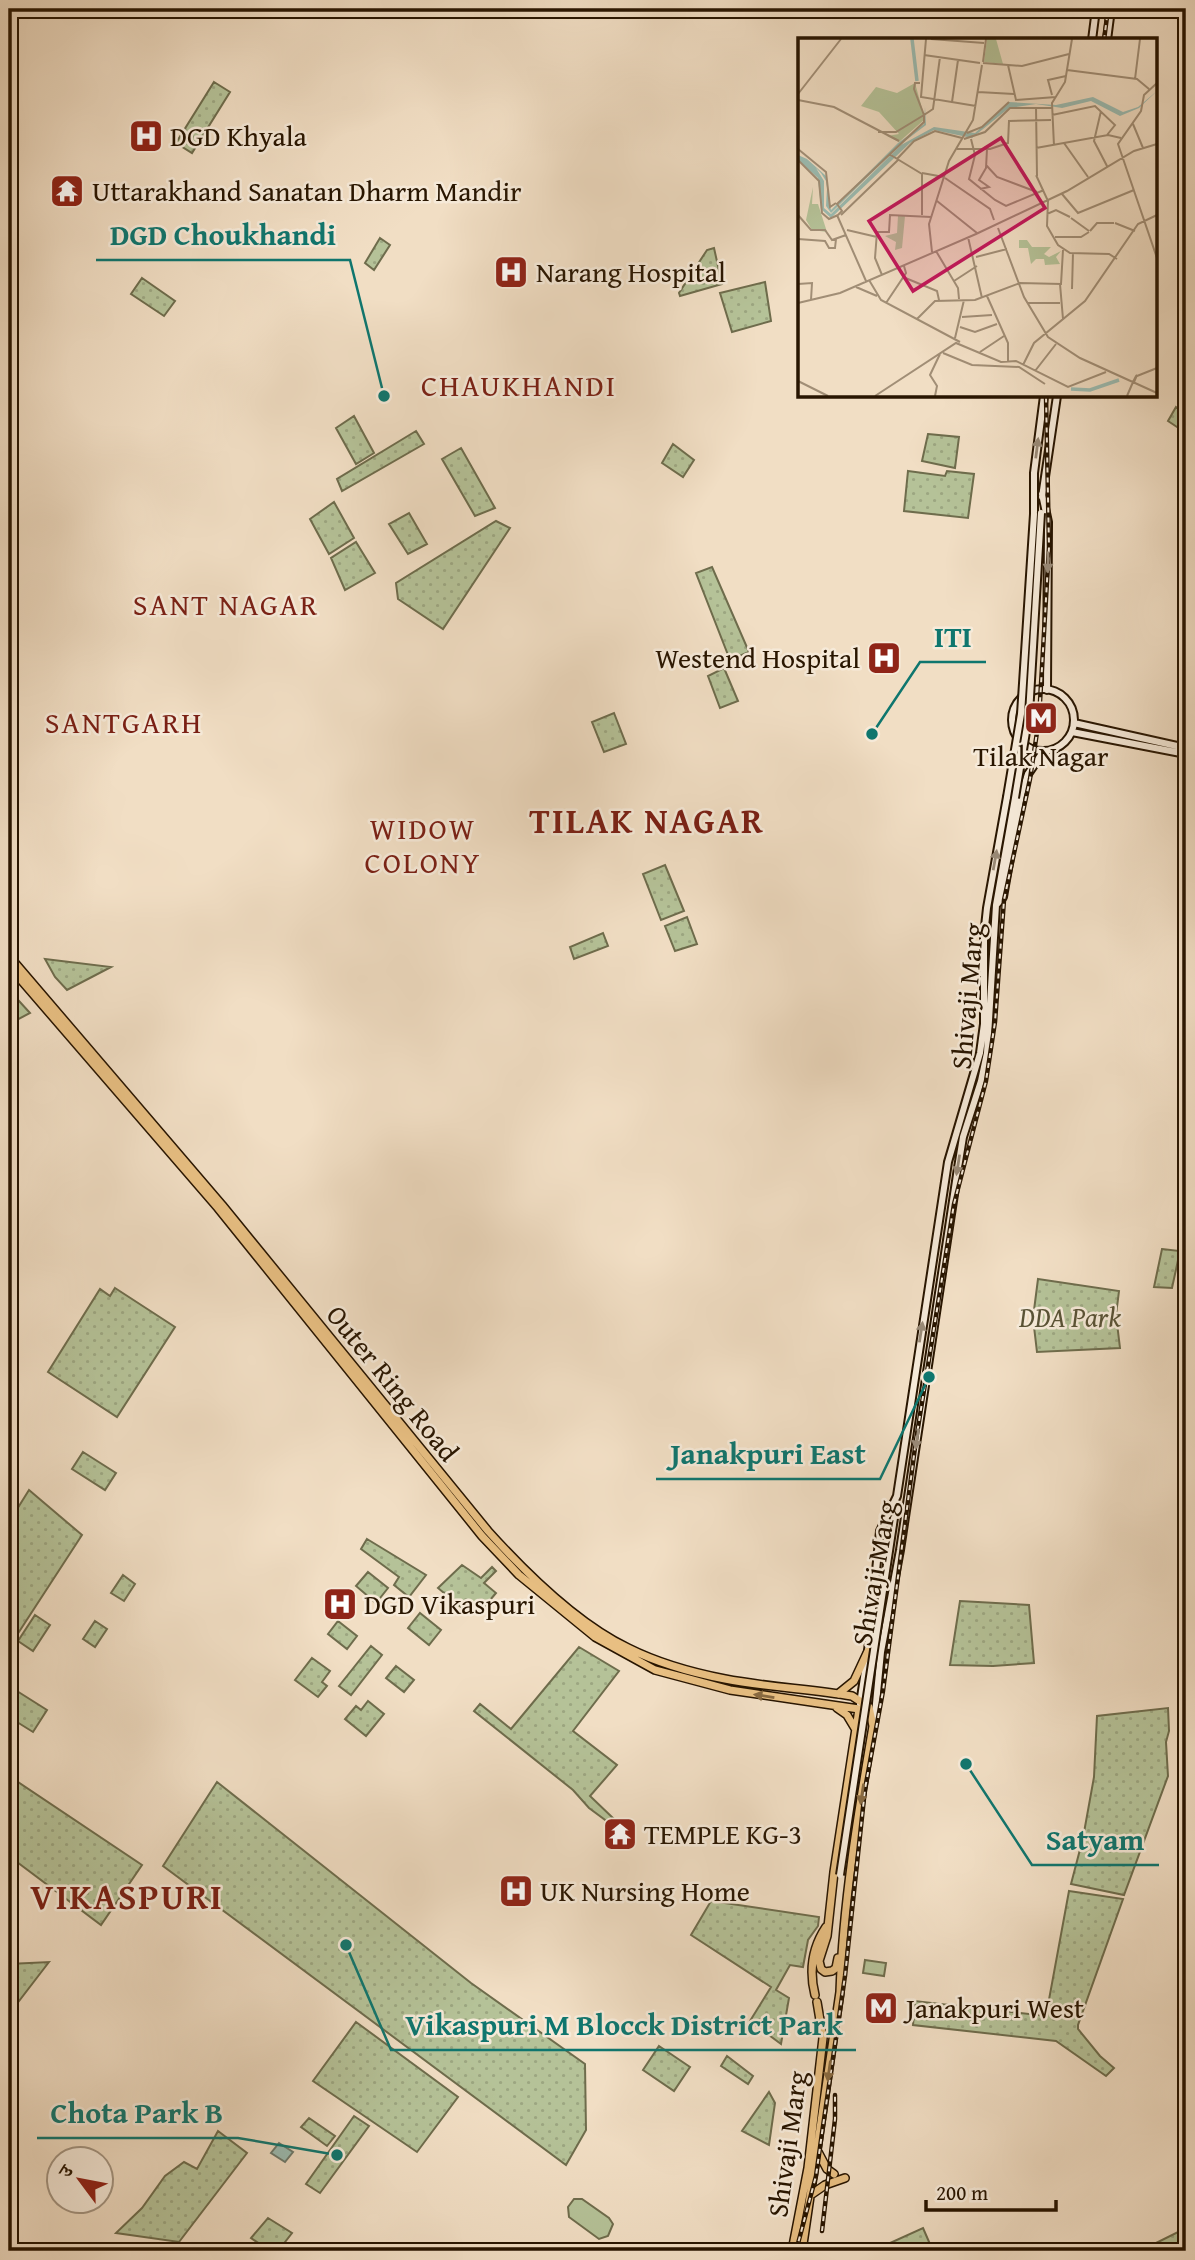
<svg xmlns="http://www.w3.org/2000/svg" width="1195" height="2260" viewBox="0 0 1195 2260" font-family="'Gentium Book Plus','Noto Serif Devanagari',serif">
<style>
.grass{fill:#b5c298;stroke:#6e6c4c;stroke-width:2}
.park{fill:url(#park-dots);stroke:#6e6c4c;stroke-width:2}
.water{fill:#9bbcb2;stroke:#6d796b;stroke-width:2}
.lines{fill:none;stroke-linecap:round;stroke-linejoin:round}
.secondary-casing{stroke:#281500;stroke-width:10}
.primary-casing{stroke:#281500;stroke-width:10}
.secondary{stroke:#f6ead9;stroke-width:6}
.primary{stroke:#e8bf82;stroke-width:7}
.rail-casing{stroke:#281500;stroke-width:4.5}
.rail{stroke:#f6ead9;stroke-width:2;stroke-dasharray:5;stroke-linecap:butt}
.secondary-bridge-casing{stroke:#281500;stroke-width:10;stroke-linecap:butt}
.secondary-bridge{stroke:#f6ead9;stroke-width:6}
.oneway{fill:#998a77}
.oneway2{fill:#886a41}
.labels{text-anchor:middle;stroke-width:5;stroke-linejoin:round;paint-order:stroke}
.poi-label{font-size:28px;fill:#281500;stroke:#f6ead9;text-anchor:start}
.street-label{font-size:28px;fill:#281500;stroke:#f6ead9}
.park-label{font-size:28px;font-style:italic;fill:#595235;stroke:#f6ead9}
.neighbourhood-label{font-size:30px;letter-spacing:2px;fill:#7a1f14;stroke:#f6ead9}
.district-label{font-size:35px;font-weight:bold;letter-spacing:2px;fill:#7a1f14;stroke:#f6ead9}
.inset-river{fill:none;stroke:#9bbcb2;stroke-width:3.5}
.inset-road{fill:none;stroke:#a18e76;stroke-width:2}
.view{fill:#c2185b;fill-opacity:0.15;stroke:#c2185b;stroke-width:3.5}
.inset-edge{fill:none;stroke:#281500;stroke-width:3.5}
.leader{fill:none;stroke:#0f766e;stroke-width:2.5}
.callout-dot{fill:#0f766e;stroke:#f6ead9;stroke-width:2.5}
.callout-label{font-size:30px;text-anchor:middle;font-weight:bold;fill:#0f766e;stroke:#f6ead9;stroke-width:5;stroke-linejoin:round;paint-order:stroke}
</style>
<defs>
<pattern id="park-dots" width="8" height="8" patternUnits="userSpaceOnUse" patternTransform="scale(1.75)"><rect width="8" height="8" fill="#b5c298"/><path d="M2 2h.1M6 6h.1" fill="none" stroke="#9ca681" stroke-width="1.8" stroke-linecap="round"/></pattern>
</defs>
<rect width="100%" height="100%" fill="#f1dec4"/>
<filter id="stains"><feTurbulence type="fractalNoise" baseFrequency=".00286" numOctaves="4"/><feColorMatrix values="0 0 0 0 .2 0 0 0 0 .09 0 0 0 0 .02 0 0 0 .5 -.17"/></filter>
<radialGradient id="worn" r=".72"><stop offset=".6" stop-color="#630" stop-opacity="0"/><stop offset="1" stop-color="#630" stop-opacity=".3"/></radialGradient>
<path class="grass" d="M865 1960 886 1963 884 1976 863 1973Z
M574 2199H582L609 2218 613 2224 608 2236 599 2239 569 2217 568 2207Z"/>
<path class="park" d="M214 82 230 92 192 153 176 143Z
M380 238 390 245 374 270 365 263Z
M714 248 722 284 680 296 679 293 707 250Z
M142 278 175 301 164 316 131 294Z
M765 282 771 321 732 332 720 293Z
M1176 407 1186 414V433L1168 421Z
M354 416 374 453 356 464 336 428Z
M416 431 424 444 342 491 337 479Z
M928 434 959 437 955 468 922 461Z
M673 444 694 460 683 477 662 463Z
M461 448 495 508 475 516 442 459Z
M908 471 945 476 947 471 974 474 968 518 904 511Z
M334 502 354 538 329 554 310 519Z
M409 513 427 544 408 554 389 524Z
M496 521 510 528 443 629 398 599 396 583Z
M356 542 375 573 345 590 331 558Z
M712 567 749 652 730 660 696 573Z
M724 668 738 701 720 708 708 676Z
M614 713 626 744 604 752 592 722Z
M665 865 684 911 661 920 643 874Z
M687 917 697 944 675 951 665 926Z
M603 933 608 946 574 959 570 947Z
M45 959 111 967 67 990 55 977Z
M9 990 30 1013 9 1024Z
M1162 1249 1180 1251 1172 1288 1154 1287Z
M1038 1279 1119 1291 1116 1315 1120 1348 1037 1352 1033 1318Z
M115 1288 175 1327 117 1417 48 1372 100 1289 110 1296Z
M83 1452 116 1473 105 1490 72 1469Z
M29 1490 82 1535 15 1638 9 1633V1522Z
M367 1539 426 1575 409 1597 394 1585 399 1577 361 1549Z
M462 1565 481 1578 492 1567 496 1571 484 1583 496 1593 479 1613 476 1610 477 1607 467 1600 461 1607 438 1588Z
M368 1572 388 1588 376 1603 356 1586Z
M123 1575 135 1584 124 1601 111 1593Z
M960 1601 1029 1605 1034 1663 993 1666 950 1665Z
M420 1613 441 1630 429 1645 408 1628Z
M35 1615 50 1625 33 1651 18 1641Z
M95 1621 107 1629 95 1647 83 1639Z
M338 1621 357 1636 347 1649 328 1634Z
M371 1646 382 1655 351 1695 339 1686Z
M579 1647 619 1671 573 1731 617 1765 590 1796 615 1820 612 1825 589 1808 573 1790 474 1711 480 1704 511 1729Z
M312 1658 330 1671 322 1682 327 1686 318 1697 295 1680Z
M396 1666 414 1680 404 1692 386 1678Z
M9 1686 47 1710 33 1732 9 1717Z
M368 1701 384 1714 366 1736 345 1719 356 1706 361 1710Z
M1168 1708 1169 1731 1166 1742 1168 1776 1124 1895 1071 1884 1083 1838 1094 1777 1097 1716Z
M9 1776 142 1865 101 1925 9 1856Z
M217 1782 471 1983 585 2064 586 2130 566 2165 163 1866Z
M1069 1891 1123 1899 1078 2025V2029L1100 2056 1114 2068 1106 2076 1056 2041 913 2025 915 2001 1046 2016Z
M711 1901 819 1917 818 1926 808 1940 803 1967 790 1965 776 1990 789 1998 781 2044 750 2021 771 1987 691 1935Z
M49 1962 9 2014V1964Z
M356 2022 458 2097 417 2152 313 2081Z
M659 2046 690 2067 674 2091 643 2070Z
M727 2056 753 2076 748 2084 721 2066Z
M769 2092 775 2103 769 2145 742 2131Z
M354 2116 369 2126 320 2193 306 2184Z
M309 2118 335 2136 327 2146 301 2127Z
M218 2131 247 2153 179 2242 116 2233 142 2208 165 2176 184 2162 197 2169Z
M268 2218 292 2233 278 2251H270L251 2238Z
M923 2228 933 2251H894L890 2243Z
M1184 2229 1186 2251H1140Z"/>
<path class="water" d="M279 2143 293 2152 285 2162 271 2153Z"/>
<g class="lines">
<g class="secondary-casing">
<path id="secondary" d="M1092 40 1096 9
M1107 40 1111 9
M1042 494 1048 522 1047 690
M1042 497 1057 396
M1034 514V473L1044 396
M1012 720a31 31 0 1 1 62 0a31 31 0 1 1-62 0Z
M1074 723 1186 748
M1072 732 1186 754
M997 904 1003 897 1021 795 1028 774 1043 752
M860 1704 868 1651 880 1531 897 1496 948 1162 980 1053 984 1024V936L987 908 1007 797
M874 1724 881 1652 900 1550 958 1168 963 1137 981 1081 987 1053 996 905 1015 798"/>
</g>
<g class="primary-casing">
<path id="primary" d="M9 956 222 1205 488 1531C525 1572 578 1624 628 1648 656 1662 694 1673 725 1679 767 1687 810 1689 852 1696L869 1707 873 1726C858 1814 843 1903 840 1992L802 2251
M9 966 218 1208 482 1536 519 1575 595 1637 655 1670 730 1690 859 1709 834 1872 827 1936 819 1961 821 1969 825 1972 832 1971 836 1968 838 1958
M838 1694 854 1681 868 1651
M837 1708 847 1715 856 1730
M815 1995C809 1971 812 1948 826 1927
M818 2152 827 2169 834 2174
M812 2194 825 2185 845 2178
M792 2251 808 2168 823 2038 817 2002"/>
</g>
<use href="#secondary" class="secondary"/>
<use href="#primary" class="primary"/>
<g class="rail-casing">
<path id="rail" d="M1104 40 1108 9
M822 2231 835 2119V2095
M796 2251 816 2176 822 2133 845 1976 865 1789 883 1691 916 1440 954 1204 986 1081 995 1022 1004 900 1030 779 1039 719 1049 547 1046 396"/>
</g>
<use href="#rail" class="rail"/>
<g class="secondary-bridge-casing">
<path id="secondary-bridge" d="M1007 797 1021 714 1034 514
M1015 798 1029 714 1041 513
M840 1875 894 1518"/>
</g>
<use href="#secondary-bridge" class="secondary-bridge"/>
</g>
<defs><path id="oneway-solid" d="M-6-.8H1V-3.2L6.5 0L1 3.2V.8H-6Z" transform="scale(1.75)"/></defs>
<g class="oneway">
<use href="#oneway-solid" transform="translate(1037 448) rotate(-83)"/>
<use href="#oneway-solid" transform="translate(1048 562) rotate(90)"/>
<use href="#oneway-solid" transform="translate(995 860) rotate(-80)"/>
<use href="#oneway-solid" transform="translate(958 1165) rotate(99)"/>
<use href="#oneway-solid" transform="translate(921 1332) rotate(-81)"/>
<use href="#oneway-solid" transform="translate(917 1439) rotate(99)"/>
</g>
<g class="oneway2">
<use href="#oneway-solid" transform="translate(764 1696) rotate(-171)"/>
<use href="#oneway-solid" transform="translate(862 1794) rotate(99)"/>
<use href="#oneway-solid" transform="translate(829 2071) rotate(98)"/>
</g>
<defs>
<g id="hospital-square" transform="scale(1.75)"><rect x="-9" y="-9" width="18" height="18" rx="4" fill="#8f2418" stroke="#f6ead9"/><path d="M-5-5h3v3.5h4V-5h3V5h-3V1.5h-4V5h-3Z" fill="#fff"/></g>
<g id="temple-square" transform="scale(1.75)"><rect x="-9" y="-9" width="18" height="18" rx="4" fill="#8f2418" stroke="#f6ead9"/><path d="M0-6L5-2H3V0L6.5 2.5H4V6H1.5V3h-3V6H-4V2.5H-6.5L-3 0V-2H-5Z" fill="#fff"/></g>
<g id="metro-square" transform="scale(1.75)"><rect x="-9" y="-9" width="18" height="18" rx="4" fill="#8f2418" stroke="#f6ead9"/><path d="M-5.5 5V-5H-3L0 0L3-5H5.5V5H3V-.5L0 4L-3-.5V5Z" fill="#fff"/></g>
</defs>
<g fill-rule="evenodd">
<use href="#hospital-square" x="146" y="136"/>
<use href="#temple-square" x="67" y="191"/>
<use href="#hospital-square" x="511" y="272"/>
<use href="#hospital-square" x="884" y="658"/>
<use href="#metro-square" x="1041" y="718"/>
<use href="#hospital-square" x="340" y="1604"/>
<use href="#temple-square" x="620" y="1834"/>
<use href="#hospital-square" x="516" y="1891"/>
<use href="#metro-square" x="881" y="2008"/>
</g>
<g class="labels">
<g class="poi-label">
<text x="170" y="146">DGD Khyala</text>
<text x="92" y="201">Uttarakhand Sanatan Dharm Mandir</text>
<text x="536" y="282">Narang Hospital</text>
<text x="860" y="668" text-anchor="end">Westend Hospital</text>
<text x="1041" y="766" text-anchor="middle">Tilak Nagar</text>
<text x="364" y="1614">DGD Vikaspuri</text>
<text x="644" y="1844">TEMPLE KG-3</text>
<text x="540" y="1901">UK Nursing Home</text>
<text x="906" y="2018">Janakpuri West</text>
</g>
<g class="street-label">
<text transform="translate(967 996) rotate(-85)" y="10">Shivaji Marg</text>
<text transform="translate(393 1383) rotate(51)" y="10">Outer Ring Road</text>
<text transform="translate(874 1573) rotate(-80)" y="10">Shivaji Marg</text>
<text transform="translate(787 2144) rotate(-82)" y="10">Shivaji Marg</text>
</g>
<g class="park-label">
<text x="1070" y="1327">DDA Park</text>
</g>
<g class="neighbourhood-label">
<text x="519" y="396">CHAUKHANDI</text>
<text x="226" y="615">SANT NAGAR</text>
<text x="124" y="733">SANTGARH</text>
<text x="423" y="839">WIDOW<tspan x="423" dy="34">COLONY</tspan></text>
</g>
<g class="district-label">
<text x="647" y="833">TILAK NAGAR</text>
<text x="127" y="1909">VIKASPURI</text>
</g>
</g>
<g transform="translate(798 38)">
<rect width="359" height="359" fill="#f1dec4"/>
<path d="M189 1H198L205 26 186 24ZM117 45 127 81 101 104 89 98 101 96 81 74 63 68 78 49 99 55ZM15 149 14 166H20L29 194 14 192 8 182ZM100 178H107L104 210 97 212 98 204 87 198 99 195ZM221 202H229L234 209H253L246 216 251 219 263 213 258 219 262 226 247 227 246 221H238L233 226 230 210H221Z" fill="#b5c298"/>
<path d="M359 53 341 70 322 78 293 63 264 70 238 66 211 70 174 100 136 92 112 105 33 180 23 171 20 140 0 122V117L9 121 0 113 28 138 33 172 100 105 126 86 127 69 128 87 103 106 33 175 28 168 29 150 28 143 23 135 18 130 26 143V170L33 176 103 107 136 89 177 95 211 64 258 67 295 59 325 74 340 69Z" fill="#9bbcb2"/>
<path class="inset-river" d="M114 1 119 43M273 351 292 352 321 342"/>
<path class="inset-road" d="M128 1 123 59 178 68M133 1 186 5M126 17 182 25M185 24 188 1M185 25 224 28 271 16M210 27 218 62 258 59M269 32 339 41 351 51M337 41 342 1M122 45H117L116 51 126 77M359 45 346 57 343 73 320 106 359 220M180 54 216 56M0 56 43 1M254 57 250 42 268 38M0 62 36 69 101 103M154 64 160 22M238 69 239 138M303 73 296 103 309 128M254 77 297 68 317 87 309 97M335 86 345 110M80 94H98L126 77M169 95 184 89 211 64M166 101 187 94 212 70H254M173 101 177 117 171 141 197 162 208 168 246 152M266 105 290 139M256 108 254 65 267 44 274 1M238 110 310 97 323 100M0 111 28 134 32 169 38 165M159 111H192L210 105 211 83 253 82M91 116 124 136V177M99 121 116 103 137 93 164 100M0 122 21 143 24 175 31 181 40 177M188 127 199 139 239 154M124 135 146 139M238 137 250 163 249 188 260 207 272 215 311 216 319 221M147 140 192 171 196 182M182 151 191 149 181 142 188 130 189 111M264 156 280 175 336 152M139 163 179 195M249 176 258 172 272 179M0 177 13 192H27L34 202 48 197M39 177 68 243M40 177 44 173 39 166 126 84V77L135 71 142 19M43 177 100 122M273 180 291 193M317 185 337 193M200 190 226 259 250 299 282 320 359 355M49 192 79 199M292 193 299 185H316M170 199 184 260M257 199H283L291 194M0 201 27 203 31 210H37L38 201M138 213 160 250 161 261M134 214 131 186 151 123 175 82 184 27M178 219 209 211M84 237 77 220 79 194H91L92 177 133 179M105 239 139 253 141 262M71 242 83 262 162 304M156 243 179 228M0 246 14 245 13 262M262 246 265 281M58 249 79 258M274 251 275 215M189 258 210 305V324M0 265 42 255 178 196 269 153 336 113 359 106M88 265 108 235 106 228M230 265H262M164 279 194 277M119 281 137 263 177 262 222 245 263 246 265 212M162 289 177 294 199 286M157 300 166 262M182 314 206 298M145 315 174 327 221 329 247 346M225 327 236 305 287 263 340 186 359 177M237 333 258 306M339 338 359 330M0 343 30 358M77 358 158 305 203 324 218 323 270 349 308 334M137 358 139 348 132 337 142 316M329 358 335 344 338 338 339 337 336 344"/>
<path class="view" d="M203 100 247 170 115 253 71 183Z"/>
<rect width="359" height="359" class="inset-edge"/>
</g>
<path class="leader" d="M384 396L350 260H96M872 734L920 662H986M929 1377L880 1479H656M966 1764L1032 1865H1159M346 1945L391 2050H856M337 2155L238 2138H37"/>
<g class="callout-dot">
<circle cx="384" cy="396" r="7"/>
<circle cx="872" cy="734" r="7"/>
<circle cx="929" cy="1377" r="7"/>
<circle cx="966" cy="1764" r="7"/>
<circle cx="346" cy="1945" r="7"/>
<circle cx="337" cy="2155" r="7"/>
</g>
<g class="callout-label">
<text x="223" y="245">DGD Choukhandi</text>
<text x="953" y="647">ITI</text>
<text x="768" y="1464">Janakpuri East</text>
<text x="1095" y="1850">Satyam</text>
<text x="624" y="2035">Vikaspuri M Blocck District Park</text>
<text x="137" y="2123">Chota Park B</text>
</g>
<rect width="1195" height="2260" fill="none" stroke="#f1dec4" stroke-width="35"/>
<rect x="10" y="10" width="1174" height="2239" fill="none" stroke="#281500" stroke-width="3.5"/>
<rect x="18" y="18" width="1160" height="2225" fill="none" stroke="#281500" stroke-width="2"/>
<g transform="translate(80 2180) rotate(302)"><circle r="33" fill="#f6ead9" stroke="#a49582" stroke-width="2"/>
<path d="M0-5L12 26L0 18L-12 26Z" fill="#8f2418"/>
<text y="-10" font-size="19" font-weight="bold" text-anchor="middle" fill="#281500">उ</text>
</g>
<path d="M926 2200v10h130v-10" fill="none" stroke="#281500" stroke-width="3.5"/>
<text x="936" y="2200" font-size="21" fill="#281500" stroke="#f6ead9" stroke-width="5" paint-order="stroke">200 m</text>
<rect width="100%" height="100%" filter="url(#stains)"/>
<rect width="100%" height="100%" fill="url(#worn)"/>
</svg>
